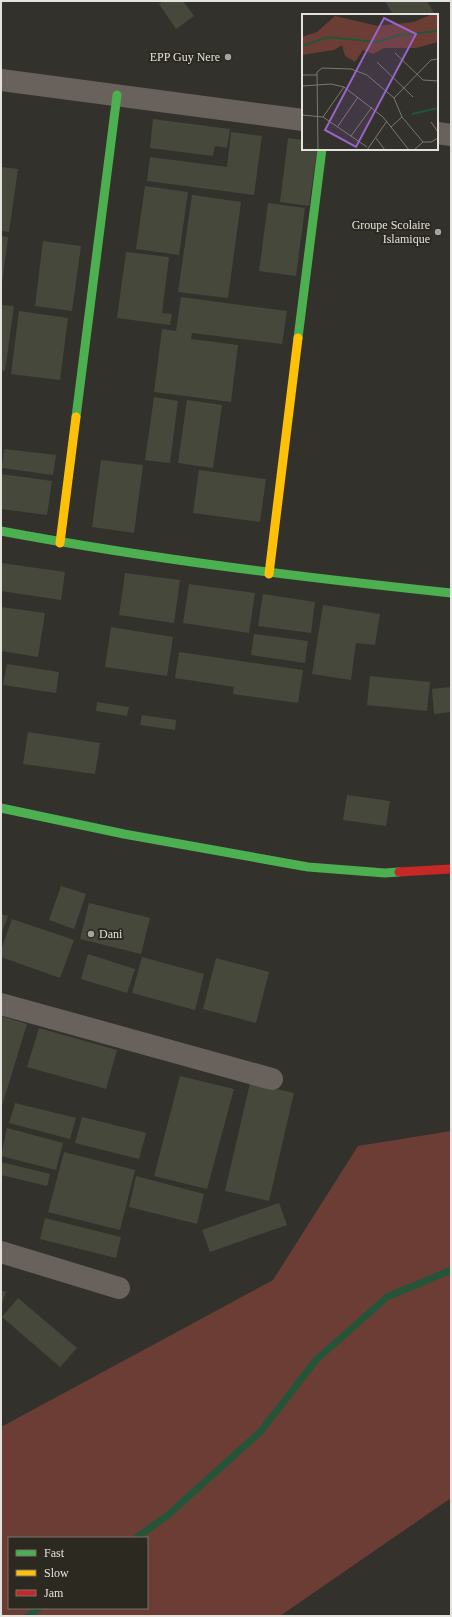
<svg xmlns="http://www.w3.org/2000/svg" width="452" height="1617" viewBox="0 0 452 1617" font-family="'Times New Roman',serif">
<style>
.green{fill:#6c3d35;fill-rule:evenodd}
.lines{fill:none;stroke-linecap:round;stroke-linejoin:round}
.stream{stroke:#255538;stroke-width:7}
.building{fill:#46483c}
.street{stroke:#68615c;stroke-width:22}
.fast{stroke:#4caf50;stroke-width:9}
.slow{stroke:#ffc107;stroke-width:9}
.jam{stroke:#c62828;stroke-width:9}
.poi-dot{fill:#a6a49f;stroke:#2b2920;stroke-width:1.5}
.labels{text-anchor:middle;stroke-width:4;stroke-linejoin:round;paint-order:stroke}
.poi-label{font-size:12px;fill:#e4e2dd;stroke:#2b2920;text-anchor:end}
.inset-river{fill:none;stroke:#255538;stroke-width:2}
.inset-road{fill:none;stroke:#797873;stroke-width:1}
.view{fill:#9a63c8;fill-opacity:0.15;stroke:#9a63c8;stroke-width:2}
.inset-edge{fill:none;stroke:#e4e2dd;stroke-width:2}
</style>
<rect width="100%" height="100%" fill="#32312c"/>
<path class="green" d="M451 1131V1498L280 1616H1V1427L273 1280 358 1146ZM9 1538H147V1608H9Z"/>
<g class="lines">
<path class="stream" d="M136 1538 168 1515 261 1431 316 1360 387 1297 451 1270
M28 1616 39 1608"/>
</g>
<path class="building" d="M163 1H183L194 16 176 29 159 4Z
M385 1H427L435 15H393Z
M153 119 230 129 227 148 215 146 213 156 150 148Z
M231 132 262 136 254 195 147 181 150 157 227 167Z
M288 138 303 140V149H317L309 206 280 202Z
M1 167 18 169 9 232 1 231Z
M145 186 188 192 179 255 136 249Z
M192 195 241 202 228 298 178 292Z
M268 203 305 208 296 276 259 271Z
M1 236 8 237 2 284H1Z
M43 241 81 246 72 311 35 306Z
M126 252 169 257 162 313 172 314 170 325 117 318Z
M181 297 287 311 282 344 192 333 191 339 238 345 231 402 154 392 162 329 176 331Z
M1 305 14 306 5 371 1 370Z
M19 311 68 318 60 380 11 374Z
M154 397 178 401 170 463 145 460Z
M187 400 222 405 213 468 178 463Z
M4 449 56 455 53 475 2 468Z
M101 460 143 465 134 533 92 527Z
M199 470 266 479 260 522 193 513Z
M1 474 52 481 47 515 1 509Z
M1 563 65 572 61 600 1 591Z
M125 573 180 580 174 623 119 615Z
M189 584 255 593 249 633 183 623Z
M263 594 315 602 311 633 258 626Z
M323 605 380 614 375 645 356 643 351 680 312 674Z
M1 607 45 613 38 657 1 651Z
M111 627 173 637 167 676 105 667Z
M254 634 308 641 305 663 251 655Z
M179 652 303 670 298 703 233 694 234 687 175 678Z
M7 664 59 672 56 693 3 685Z
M370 676 430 682 427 711 367 705Z
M451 687V712L434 714 432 689Z
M97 702 129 707 127 716 96 711Z
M142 715 176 720 175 730 140 725Z
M28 732 100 743 95 774 23 764Z
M347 795 390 801 386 826 343 820Z
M61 886 86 894 74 929 49 920Z
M89 903 150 918 141 954 80 939Z
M1 914 8 916 1 935Z
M12 919 74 940 60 978 1 957V950Z
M88 954 135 969 127 993 81 979Z
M142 957 204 974 195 1010 132 993Z
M216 958 269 972 256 1023 203 1009Z
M1 1016 27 1024 1 1109Z
M39 1028 117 1050 106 1089 27 1067Z
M180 1076 234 1089 207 1189 154 1176Z
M250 1083 294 1093 269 1201 225 1191Z
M15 1103 76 1118 70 1139 9 1123Z
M82 1117 146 1133 139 1159 75 1143Z
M7 1128 63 1143 56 1170 1 1156Z
M64 1152 135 1170 120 1230 48 1212Z
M1 1162 50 1174 47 1186 1 1175Z
M136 1176 204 1194 197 1224 129 1207Z
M279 1203 287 1225 210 1252 202 1230Z
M45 1218 121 1237 116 1258 40 1239Z
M1 1290 6 1292 1 1307Z
M18 1298 77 1348 60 1367 2 1317Z"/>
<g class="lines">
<path class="street" d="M1 80 303 120
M437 133 451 135
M1 1004 272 1079
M1 1252 119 1288"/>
<path class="fast" d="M298 338 322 149
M76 417 117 95
M1 531C150 559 300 577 451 593
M1 808 124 834 308 867 385 873 399 872"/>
<path class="slow" d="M60 543 76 417
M269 574 298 338"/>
<path class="jam" d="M399 872 451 869"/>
</g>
<g class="poi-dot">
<circle cx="228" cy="57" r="4"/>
<circle cx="438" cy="232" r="4"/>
<circle cx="91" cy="934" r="4"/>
</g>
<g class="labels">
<g class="poi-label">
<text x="220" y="61">EPP Guy Nere</text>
<text x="430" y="229">Groupe Scolaire<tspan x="430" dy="14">Islamique</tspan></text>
<text x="99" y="938" text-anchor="start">Dani</text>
</g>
</g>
<g transform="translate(302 14)">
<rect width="136" height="136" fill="#32312c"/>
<path d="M136 0V28L114 34H82L71 40 61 36 53 48 43 42 40 31 32 36 0 41V23L15 18 33 2 76 12 112 8 128 1Z" fill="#6c3d35"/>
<path class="inset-river" d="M0 32 26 23 75 28 98 21 136 17M110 100 136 94"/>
<path class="inset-road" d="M93 39 121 66 136 67M75 48 111 83M0 61H15M0 72 29 70 42 73 81 103 107 136M92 84 129 46 136 45M0 101 21 103 65 133M21 103 42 73M129 108 136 118M36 112 56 83M89 113 100 103M49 122 70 93M74 124 83 136M16 136 15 58 20 54 49 55 65 61 92 84 100 103 121 128M65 136 85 107M112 136 121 128H129L136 124"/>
<path class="view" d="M82 4 114 20 54 133 23 116Z"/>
<rect width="136" height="136" class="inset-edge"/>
</g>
<rect width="452" height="1617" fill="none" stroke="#e4e2dd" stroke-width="4"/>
<rect x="8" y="1537" width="140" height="72" fill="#2b2920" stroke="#75736c"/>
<rect x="16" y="1550" width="20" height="6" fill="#4caf50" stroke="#75736c"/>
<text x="44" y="1557" font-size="12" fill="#e4e2dd">Fast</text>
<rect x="16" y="1570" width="20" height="6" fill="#ffc107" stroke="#75736c"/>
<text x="44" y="1577" font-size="12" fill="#e4e2dd">Slow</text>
<rect x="16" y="1590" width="20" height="6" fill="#c62828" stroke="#75736c"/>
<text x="44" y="1597" font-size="12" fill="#e4e2dd">Jam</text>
</svg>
